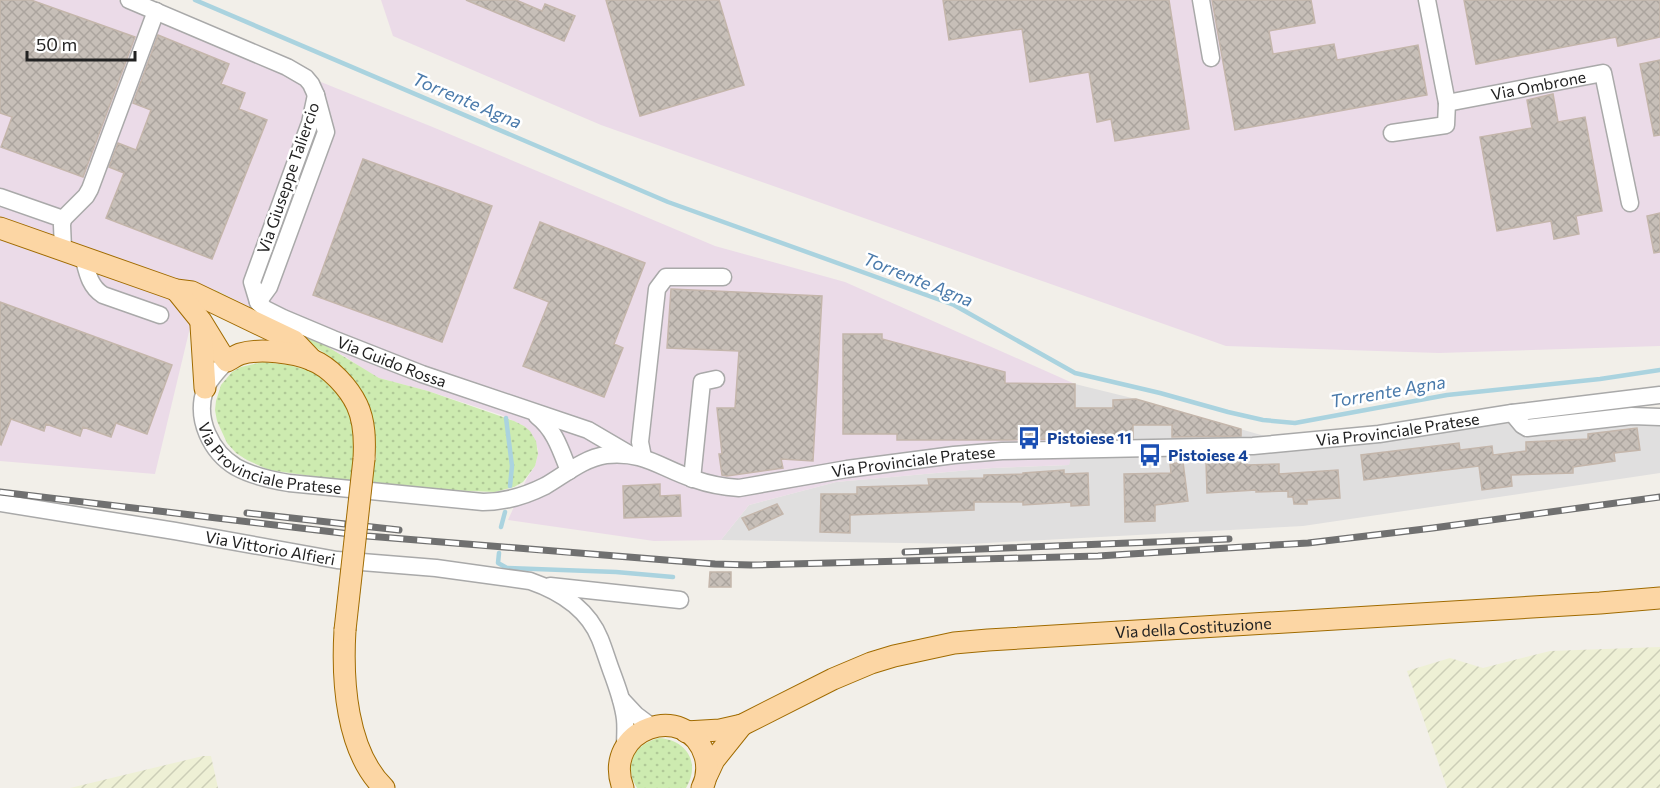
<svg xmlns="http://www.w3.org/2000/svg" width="1660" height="788" viewBox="0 0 1660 788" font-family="Commissioner,sans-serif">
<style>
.residential{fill:#e0dfdf}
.industrial{fill:#ebdbe8}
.farmland{fill:url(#farmland-furrows)}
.grass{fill:url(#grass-dots)}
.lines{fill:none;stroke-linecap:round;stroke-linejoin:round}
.stream{stroke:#aad3df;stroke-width:4.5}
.building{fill:url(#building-cross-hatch);stroke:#c4b6ab;stroke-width:1.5}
.minor-casing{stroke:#a9a9a9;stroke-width:19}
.major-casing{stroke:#a06b00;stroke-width:23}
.minor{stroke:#fff;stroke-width:16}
.major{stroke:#fcd6a4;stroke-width:21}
.rail-casing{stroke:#707070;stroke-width:7}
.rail{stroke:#fff;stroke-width:4.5;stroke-dasharray:14;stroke-linecap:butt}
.major-bridge-casing{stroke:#a06b00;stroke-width:23;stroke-linecap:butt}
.major-bridge{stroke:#fcd6a4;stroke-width:21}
.labels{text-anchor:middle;stroke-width:5;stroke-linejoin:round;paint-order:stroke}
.street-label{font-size:16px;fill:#222;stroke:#fff}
.transit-label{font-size:16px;font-weight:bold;fill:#164399;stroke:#fff;text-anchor:start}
.water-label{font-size:18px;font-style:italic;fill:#4a7aab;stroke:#fff}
</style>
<defs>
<pattern id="farmland-furrows" width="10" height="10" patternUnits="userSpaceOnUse" patternTransform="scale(1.5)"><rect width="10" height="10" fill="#eef0d5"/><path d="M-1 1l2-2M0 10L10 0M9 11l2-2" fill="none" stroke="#ccceb7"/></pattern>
<pattern id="grass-dots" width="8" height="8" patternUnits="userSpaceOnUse" patternTransform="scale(1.5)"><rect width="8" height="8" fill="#cdebb0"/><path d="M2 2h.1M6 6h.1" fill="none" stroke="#b0c997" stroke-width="1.8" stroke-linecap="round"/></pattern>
<pattern id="building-cross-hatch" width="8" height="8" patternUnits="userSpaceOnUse" patternTransform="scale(1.5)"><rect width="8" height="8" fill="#c7bfb8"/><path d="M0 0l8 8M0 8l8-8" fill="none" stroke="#aba49e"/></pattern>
</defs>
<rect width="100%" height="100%" fill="#f2efe9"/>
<path class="residential" d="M1075 384 1136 399 1268 437 1269 452 1637 408 1660 410V473L1303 526 968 544 721 540 749 505 836 482 992 468 1069 465 1075 409Z"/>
<path class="industrial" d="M0 0H118L435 128 715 246 845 282 1075 384V441L1069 465 992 468 836 482 749 505 721 540 654 541 508 520 527 478 535 466 538 454V449L524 426 501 415 428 391 379 378 363 369 346 357 293 329 215 290H199L155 474 0 461Z
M381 0H1660V346L1439 353 1226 346 601 125 393 36Z"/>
<path class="farmland" d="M1660 647V788H1447L1407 671 1450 658 1483 668 1550 651Z
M203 756H211L218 788H70Z"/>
<path class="grass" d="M215 290 328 347 379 378 428 391 514 421 524 426 530 431 536 441 538 454 535 466 523 482 514 487 495 492 445 490 325 478 269 470 247 460 236 453 227 443 217 421 215 410 216 401 221 385 232 372 241 367 263 362 289 365 310 371 319 376 335 391 352 415 356 458 376 460C377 433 372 418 360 394 356 385 352 377 345 370 327 351 302 340 279 328 257 317 234 306 212 294Z
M659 738C687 740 701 763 686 788H637C623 765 634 744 659 738Z"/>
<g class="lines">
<path class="stream" d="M195 0 668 202 954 305 1075 373 1160 393 1228 412 1263 420 1295 423 1447 395 1600 379 1660 370
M506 418 512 466 510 486
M501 527 505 512
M499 553 498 563 507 568 616 572 673 577"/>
</g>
<path class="building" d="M0 0H31L135 37 83 177 1 147 12 117 0 113Z
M466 0H516L542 11 545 4 575 16 564 41Z
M606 0H719L744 85 640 116Z
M943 0H1169L1189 129 1115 141 1111 119 1097 122 1089 72 1030 82 1022 29 949 40Z
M1212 0H1311L1315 23 1269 31 1273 54 1334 44 1337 60 1418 45 1427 95 1235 130Z
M1464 0H1660V37L1618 46 1616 37 1476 64Z
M158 35 229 64 221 84 245 93 239 109 267 120 212 259 106 218 124 173 109 167 118 143 136 150 151 110 133 103Z
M1660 60V135L1654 136 1640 64Z
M1553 94 1558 122 1585 117 1602 211 1576 216 1579 234 1554 239 1551 221 1497 231 1480 137 1532 128 1527 100Z
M363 159 492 206 442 342 313 295Z
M1660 213V252L1654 253 1647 216Z
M540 222 645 263 614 344 623 348 604 397 523 366 549 302 514 288Z
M671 289 822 296 813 461 781 459 783 468 727 476 722 475 719 454H722L717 408H735L739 351 667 348Z
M0 302 172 365 147 434 116 423 111 437 83 427 80 436 46 424 44 431 11 419 1 445 0 444Z
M843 334H882V339L1005 372V383L1075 384V408H1113V400L1136 399 1241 429V436L1172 437V425H1133V438L1008 440H897V434H843Z
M1637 428 1640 450 1614 453 1615 461 1573 467V473L1511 475 1512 486 1482 490 1479 466 1364 480 1361 455 1459 443 1460 450 1492 446 1493 455 1526 451V442L1588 439V434Z
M1246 459 1247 465 1279 464V474L1338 470 1340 498 1307 500V504H1294L1293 497H1288V491L1256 492V490L1207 493 1206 461Z
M1183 462 1188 501 1155 505V521L1125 522 1124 474 1171 473 1170 464Z
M1064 470V474L1088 473 1089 505 1071 506V502L1023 505V502H974V510L850 515V533L820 532 821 494H857V487L929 485 928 479 984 478V475L1023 474V473Z
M660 484V496L680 495 681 516 624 518 623 486Z
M777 504 783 514 749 530 742 518Z
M710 572H731V587H709Z"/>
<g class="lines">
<g class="minor-casing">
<g id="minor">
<path d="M129 0 287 67 306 78 311 84 316 95 326 132 269 287 258 302"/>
<path d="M1201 0 1211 58"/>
<path id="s1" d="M1427 0 1447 103 1603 73 1630 203"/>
<path id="s2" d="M316 95 310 123 252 282 258 302 265 309 283 318 333 339 422 374 588 430 629 454"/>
<path d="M1392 133 1446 125 1447 103"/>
<path d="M0 197 63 219 62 225 63 249"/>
<path d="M63 219 86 196 90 189 156 11"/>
<path d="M83 256C87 271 89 286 103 295L160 315"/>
<path id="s3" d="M227 361C219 369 209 379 205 390 195 419 211 452 236 467 252 476 271 480 289 483L483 502C506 502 525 496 545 486 564 475 584 458 606 455 645 451 660 468 694 479 708 484 723 487 739 488L847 469 954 455 1002 451 1253 446 1379 434 1512 413 1660 395"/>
<path d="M1512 413 1522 425 1527 428 1632 416 1660 417"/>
<path d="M537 416C555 430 561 451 569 471"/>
<path d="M643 457 640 442 657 289 666 277H723"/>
<path d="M692 479 702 382 716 379"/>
<path id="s4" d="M0 503 175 531 337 560 436 568 530 581C559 591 588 609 600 639 604 649 607 659 611 670 617 686 623 702 625 719 626 728 625 738 625 747"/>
<path d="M550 586 680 600"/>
<path d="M621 699 636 715 652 727"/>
</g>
</g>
<g class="major-casing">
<g id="major">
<path d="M0 228 176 290 192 292 294 341 312 360"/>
<path d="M176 290 201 321 220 352 227 361C231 359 235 356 240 354 259 348 294 352 312 360 330 367 349 388 357 405 365 422 365 441 364 459"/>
<path d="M201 325 205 388"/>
<path d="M345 630C342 680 346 751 384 788"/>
<path id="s5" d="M686 732 720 730 742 725 833 679 871 663 894 656 954 643 988 640 1600 603 1660 598"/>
<path d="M707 775 714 760 742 725"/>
<path d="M623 788C601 729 687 699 705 756 708 767 707 778 702 788"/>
</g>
</g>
<use href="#minor" class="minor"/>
<use href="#major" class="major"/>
<g class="rail-casing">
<path id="rail" d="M0 492 367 536 715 564 751 565 1098 556 1308 543 1433 528 1660 497
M247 513 399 530
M905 552 1229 539"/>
</g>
<use href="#rail" class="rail"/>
<g class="major-bridge-casing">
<path id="major-bridge" d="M345 630 364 459"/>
</g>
<use href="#major-bridge" class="major-bridge"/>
</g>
<defs>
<g id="bus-bare" transform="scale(1.8)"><path d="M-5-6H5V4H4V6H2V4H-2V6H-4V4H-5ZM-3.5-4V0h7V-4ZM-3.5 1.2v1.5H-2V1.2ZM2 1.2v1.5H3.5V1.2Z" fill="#1a4fb4" stroke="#fff" stroke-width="2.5" paint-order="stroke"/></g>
</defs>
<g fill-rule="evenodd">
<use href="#bus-bare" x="1029" y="438"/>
<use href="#bus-bare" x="1150" y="455"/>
</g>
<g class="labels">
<g class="street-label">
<text dy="6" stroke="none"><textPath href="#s1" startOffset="198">Via Ombrone</textPath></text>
<text transform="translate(288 178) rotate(-71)" y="6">Via Giuseppe Taliercio</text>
<text dy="6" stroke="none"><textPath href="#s2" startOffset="366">Via Guido Rossa</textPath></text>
<text dy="6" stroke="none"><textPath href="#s3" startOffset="1311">Via Provinciale Pratese</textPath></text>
<text dy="6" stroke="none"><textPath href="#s3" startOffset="152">Via Provinciale Pratese</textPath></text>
<text dy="6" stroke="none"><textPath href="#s3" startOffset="825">Via Provinciale Pratese</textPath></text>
<text dy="6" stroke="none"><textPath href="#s4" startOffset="274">Via Vittorio Alfieri</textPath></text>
<text dy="6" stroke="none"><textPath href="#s5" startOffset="525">Via della Costituzione</textPath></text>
</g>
<g class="transit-label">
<text x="1047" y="444">Pistoiese 11</text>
<text x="1168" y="461">Pistoiese 4</text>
</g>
<g class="water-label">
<text transform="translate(467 101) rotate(23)" y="6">Torrente Agna</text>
<text transform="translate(918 280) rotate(22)" y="6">Torrente Agna</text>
<text transform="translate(1388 392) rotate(-10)" y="6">Torrente Agna</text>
</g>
</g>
<path d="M27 51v9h108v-9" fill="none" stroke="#222222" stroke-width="3"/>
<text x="36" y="51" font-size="18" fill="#222222" stroke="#ffffff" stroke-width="4.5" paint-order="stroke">50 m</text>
</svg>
